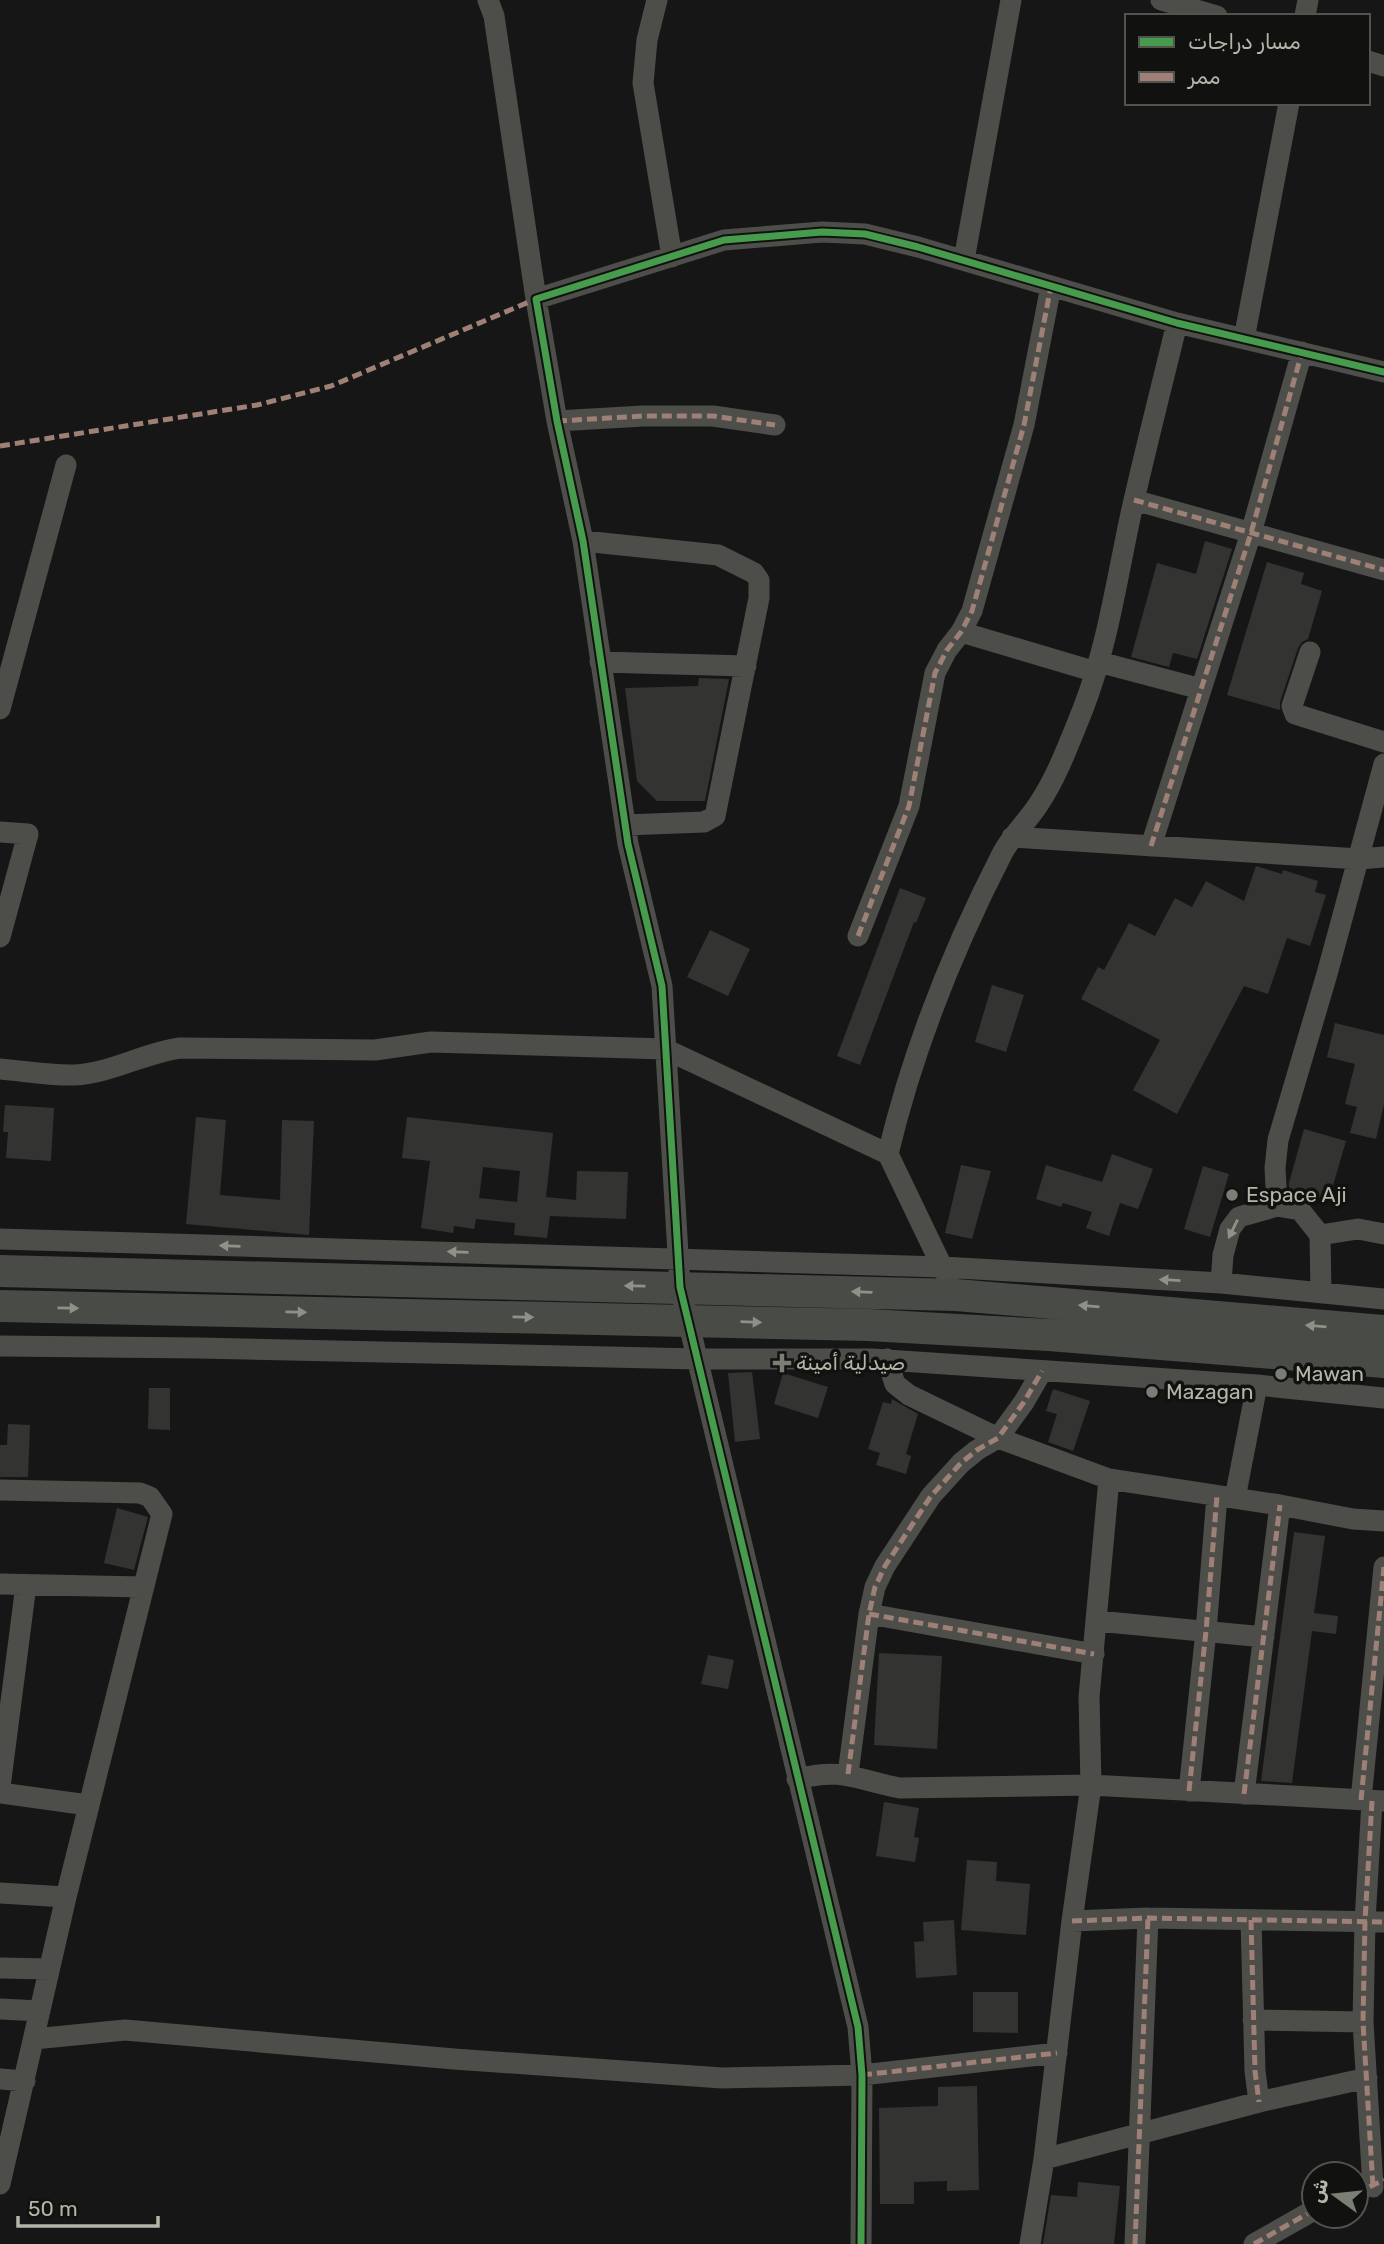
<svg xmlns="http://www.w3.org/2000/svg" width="1384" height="2244" viewBox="0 0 1384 2244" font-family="Rubik,'Noto Sans Arabic',sans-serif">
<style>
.building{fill:#333432;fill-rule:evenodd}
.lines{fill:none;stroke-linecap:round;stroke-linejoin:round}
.minor{stroke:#4d4e4a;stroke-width:21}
.highway{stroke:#494b47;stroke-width:32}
.quiet{stroke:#9e8076;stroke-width:5;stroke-dasharray:10 5;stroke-linecap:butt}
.cycleway-casing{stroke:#111210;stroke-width:11}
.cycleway{stroke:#469c4c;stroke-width:7}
.oneway{fill:#8e9287}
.oneway2{fill:#8d9186}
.poi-dot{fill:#7b7e75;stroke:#111210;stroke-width:2.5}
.labels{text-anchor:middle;stroke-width:7;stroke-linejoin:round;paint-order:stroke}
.poi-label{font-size:21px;fill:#b1b6a8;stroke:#111210;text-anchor:start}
</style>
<rect width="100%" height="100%" fill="#161616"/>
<path class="building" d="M1205 541 1232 549 1197 659 1173 653 1169 667 1131 657 1157 563 1196 574Z
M1267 562 1304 573 1301 584 1322 591 1308 639 1302 642 1298 648 1280 702V710L1227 695Z
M699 678 729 679 705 801H657L637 781 625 688 698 686Z
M1256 866 1282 874 1283 870 1318 881 1315 892 1326 895 1310 946 1287 938 1268 994 1244 986 1177 1114 1133 1090 1160 1040 1081 999 1098 967 1104 970 1129 923 1155 936 1175 898 1192 907 1206 881 1244 901Z
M900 888 926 898 916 923 914 922 860 1065 837 1056Z
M710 930 750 949 728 996 687 977Z
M992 985 1024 995 1006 1052 975 1042Z
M1335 1023 1384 1035V1104L1376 1139 1350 1133 1357 1107 1345 1104 1355 1064 1327 1057Z
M5 1105 54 1108 51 1161 6 1158 8 1132H3Z
M196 1117 226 1120 220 1195 280 1200 282 1120 314 1121 309 1235 186 1224Z
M407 1117 553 1133 546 1197 576 1200 577 1171 628 1172 626 1219 550 1216 547 1238 514 1235 515 1223 476 1219 474 1229 454 1226 453 1233 421 1228 430 1161 402 1158ZM483 1167 520 1171 517 1202 479 1198Z
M1304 1129 1346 1141 1328 1202 1289 1191V1183Z
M1112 1154 1153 1169 1138 1209 1120 1203 1109 1236 1086 1228 1092 1212 1063 1203 1061 1207 1036 1199 1046 1165 1102 1182Z
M961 1165 991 1171 972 1239 945 1233Z
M1203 1166 1229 1174 1210 1237 1184 1229Z
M752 1372 760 1439 735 1442 728 1373Z
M783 1373 828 1387 818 1418 774 1404Z
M149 1388H170V1430L148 1429Z
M1053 1389 1090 1401 1073 1451 1048 1442 1057 1414 1046 1411Z
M892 1399 918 1414 906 1454 911 1456 906 1474 876 1465 880 1453 868 1449 883 1402 891 1404Z
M8 1424 30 1425 28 1477H0V1445H7Z
M117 1508 148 1517 134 1570 104 1563Z
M1294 1532 1325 1536 1314 1613 1338 1616 1336 1634 1312 1631 1292 1783 1261 1781Z
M879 1653 942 1656 937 1749 874 1745Z
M708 1655 734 1660 728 1689 701 1684Z
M884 1802 919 1808 914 1837 919 1838 915 1862 876 1856Z
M967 1860 997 1862 996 1881 1030 1884 1026 1935 961 1930Z
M954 1920 957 1975 916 1978 914 1942 924 1941 923 1922Z
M973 1992H1018V2033L973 2032Z
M977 2086 979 2190 947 2191V2181L914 2182V2204H880L879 2108 938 2106V2087Z
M1078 2182 1120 2186 1114 2244H1043L1051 2195 1077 2197Z"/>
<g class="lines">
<path class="minor" d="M488 0 494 16 536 299
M657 0 647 40 643 83 672 257
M1161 0 1217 16
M1305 16 1308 0
M1368 61 1384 66
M964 260 1011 0
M1244 339 1289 103
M557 421 643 416H713L775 425
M1134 500 1384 570
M583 541 718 555 754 573 759 580V598L715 816 704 822 625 825
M961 632 1096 672
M1310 652 1292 706 1295 714 1384 742
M600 662 746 666
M1099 662 1201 689
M0 709 66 465
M0 832 28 834 0 937
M1012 837 1359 859 1384 857
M1151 846 1251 533 1302 352
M858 936 909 806 935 673 947 650 961 632 972 611 1024 425 1051 286
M0 1069C24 1071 51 1076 75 1075 111 1073 144 1053 180 1048L375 1050 431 1042 665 1049 888 1154 947 1277
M888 1154C913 1049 954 947 1003 852 1013 834 1027 822 1038 805 1057 777 1070 741 1083 709 1108 645 1117 577 1132 509 1146 447 1162 385 1177 323
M1277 1206 1275 1168 1278 1140 1327 974 1384 764
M1320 1235 1358 1229 1384 1234
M0 1239 942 1267 1221 1283 1384 1299
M1221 1283 1223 1255 1230 1229 1239 1217 1277 1206 1300 1210 1320 1235 1321 1293
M0 1346 198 1348 698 1359H872L1257 1385 1384 1398
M887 1359 895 1384 909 1395 998 1438 1109 1479 1280 1505 1353 1519 1384 1521
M0 1490 140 1493 150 1497 162 1514 66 1897 0 2184
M1235 1498 1257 1385
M0 1584 142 1587
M869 1614 1094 1654
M1097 1621 1264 1637
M848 1774 869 1614 875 1587 885 1566 931 1496 961 1463 977 1450 998 1438 1024 1402 1042 1371
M797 1779C843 1767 857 1780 900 1788L1091 1785 1384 1801
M0 1787 26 1585
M1189 1791 1206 1631 1217 1496
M0 1793 88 1805
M1244 1794 1280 1505
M1361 1800 1384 1567
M1372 1801 1365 1921 1363 2022 1373 2187
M0 1893 66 1897
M1251 1920 1255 2071 1259 2102
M1072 1921 1148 1918 1384 1922
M0 1968 49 1969
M0 2009 40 2011
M1253 2020 1363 2022
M34 2039 125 2030 454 2059 722 2078 862 2075 1057 2053
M0 2079 25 2081
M1044 2159 1259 2102 1367 2078
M861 2244 862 2075 858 2027 680 1287 662 986 628 844 583 541 557 421 536 299 724 240 822 232 865 234 918 247 1177 323 1384 372
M1030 2244 1044 2159 1072 1921 1091 1785 1089 1697 1109 1479
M1135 2244 1148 1918
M1254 2244 1314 2210"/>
<path class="highway" d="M0 1271 956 1295 1384 1331
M0 1306 868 1325 1049 1335 1384 1362"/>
<path class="quiet" d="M557 421 643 416H713L775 425
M0 446 257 405 331 386 536 299
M1134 500 1384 570
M1151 846 1251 533 1302 352
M858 936 909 806 935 673 947 650 961 632 972 611 1024 425 1051 286
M869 1614 1094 1654
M848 1774 869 1614 875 1587 885 1566 931 1496 961 1463 977 1450 998 1438 1024 1402 1042 1371
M1189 1791 1206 1631 1217 1496
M1244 1794 1280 1505
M1361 1800 1384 1567
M1372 1801 1365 1921 1363 2022 1373 2187
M1251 1920 1255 2071 1259 2102
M1072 1921 1148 1918 1384 1922
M862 2075 1057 2053
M1356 2193 1384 2180
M1135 2244 1148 1918
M1254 2244 1314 2210"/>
<g class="cycleway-casing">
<path id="cycleway" d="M861 2244 862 2075 858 2027 680 1287 662 986 628 844 583 541 557 421 536 299 724 240 822 232 865 234 918 247 1177 323 1384 372"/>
</g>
<use href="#cycleway" class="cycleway"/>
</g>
<defs><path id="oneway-solid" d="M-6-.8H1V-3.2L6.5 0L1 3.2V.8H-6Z" transform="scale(1.75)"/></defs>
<g class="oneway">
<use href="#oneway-solid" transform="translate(1233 1229) rotate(116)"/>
<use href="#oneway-solid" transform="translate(230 1246) rotate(-178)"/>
<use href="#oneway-solid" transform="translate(458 1252) rotate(-178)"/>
<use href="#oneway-solid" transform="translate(1170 1280) rotate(-177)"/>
</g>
<g class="oneway2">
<use href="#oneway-solid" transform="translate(635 1286) rotate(-179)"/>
<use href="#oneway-solid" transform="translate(862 1292) rotate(-178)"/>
<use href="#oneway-solid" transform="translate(1089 1306) rotate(-175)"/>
<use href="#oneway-solid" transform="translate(68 1308) rotate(1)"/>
<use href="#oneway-solid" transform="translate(296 1312) rotate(1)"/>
<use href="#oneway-solid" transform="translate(523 1317) rotate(1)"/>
<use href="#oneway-solid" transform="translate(751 1322) rotate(2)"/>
<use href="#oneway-solid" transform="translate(1316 1326) rotate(-175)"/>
</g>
<g class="poi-dot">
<circle cx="1232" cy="1195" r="7"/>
<path d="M778.5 1352.5h7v7h7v7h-7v7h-7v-7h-7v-7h7z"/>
<circle cx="1281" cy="1374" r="7"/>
<circle cx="1152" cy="1392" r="7"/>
</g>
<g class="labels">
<g class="poi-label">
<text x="1246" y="1202">Espace Aji</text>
<text x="796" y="1370">صيدلية أمينة</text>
<text x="1295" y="1381">Mawan</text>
<text x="1166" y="1399">Mazagan</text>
</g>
</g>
<rect x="1125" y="14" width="245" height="91" fill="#111210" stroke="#51544d" stroke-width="2"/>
<rect x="1139" y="37" width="35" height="10" fill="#469c4c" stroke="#51544d" stroke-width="2"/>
<text x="1188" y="49" font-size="21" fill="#b1b6a8">مسار دراجات</text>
<rect x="1139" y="72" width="35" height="10" fill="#9e8076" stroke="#51544d" stroke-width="2"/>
<text x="1188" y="84" font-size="21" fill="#b1b6a8">ممر</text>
<g transform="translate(1335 2195) rotate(285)"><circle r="33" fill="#111210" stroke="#51544d" stroke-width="2"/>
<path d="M0-5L12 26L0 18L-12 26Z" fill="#7b7e75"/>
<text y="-10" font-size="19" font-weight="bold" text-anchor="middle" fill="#b1b6a8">ش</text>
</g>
<path d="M18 2216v10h140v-10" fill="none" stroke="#b1b6a8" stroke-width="3.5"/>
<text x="28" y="2216" font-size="21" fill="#b1b6a8" stroke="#111210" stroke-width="5" paint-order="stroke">50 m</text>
</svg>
